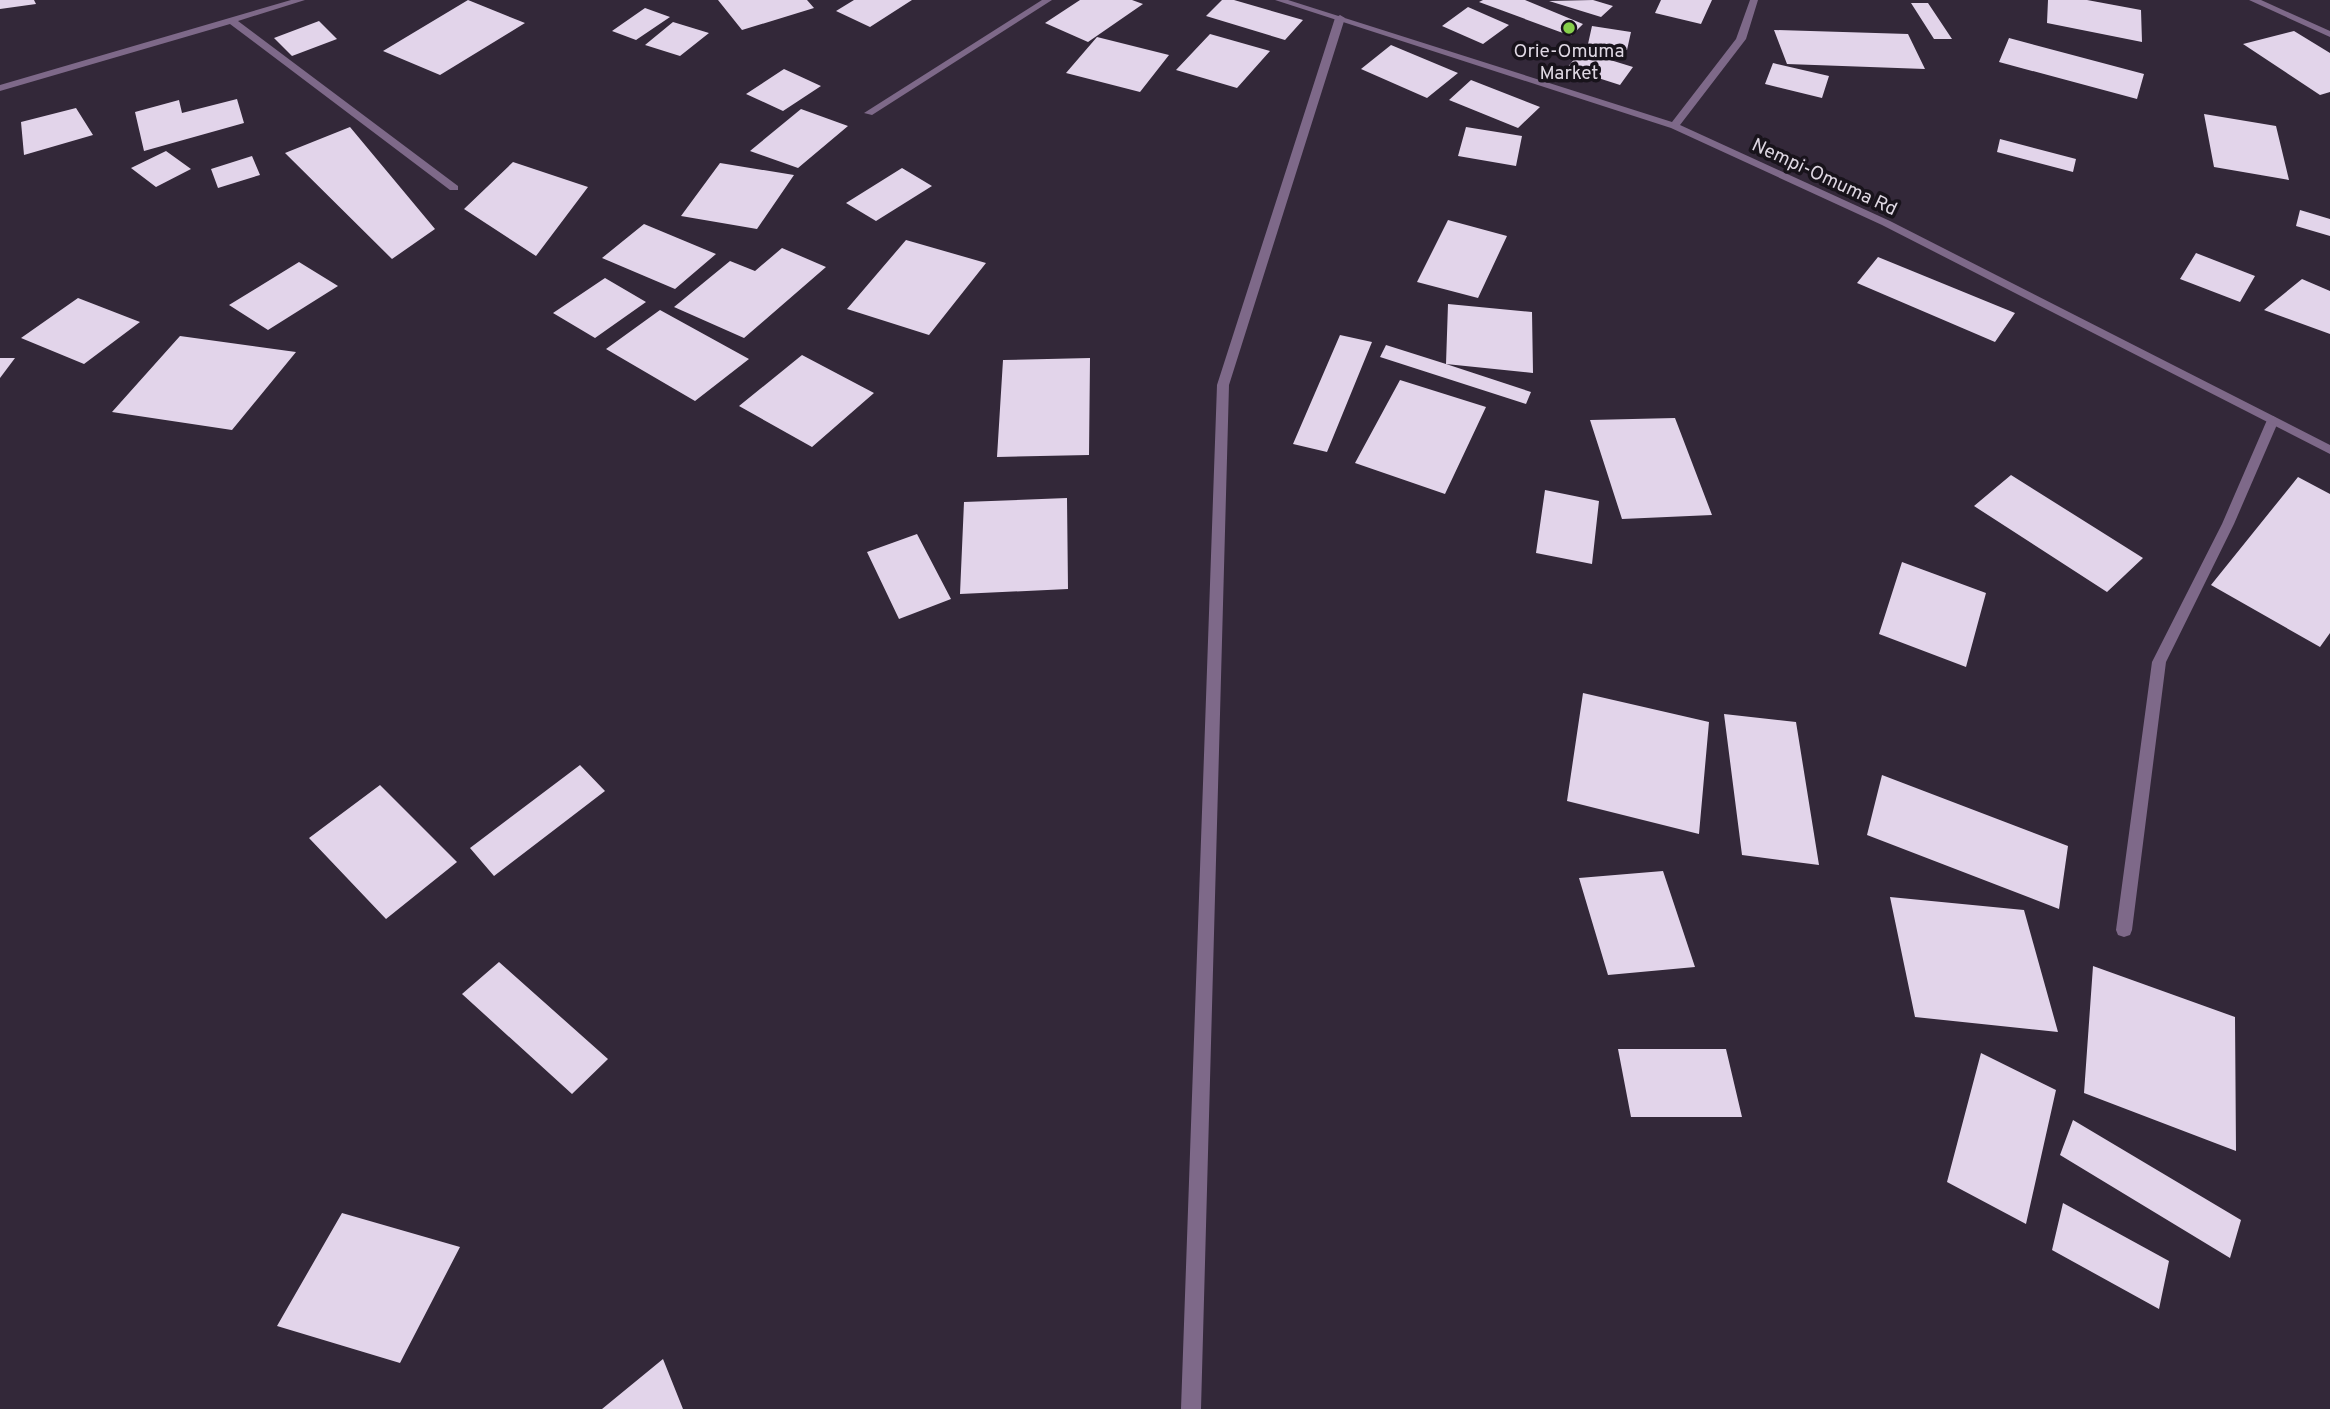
<svg xmlns="http://www.w3.org/2000/svg" width="2330" height="1409" viewBox="0 0 2330 1409" font-family="Overpass,sans-serif">
<style>
.building{fill:#e2d4ea}
.lines{fill:none;stroke-linecap:round;stroke-linejoin:round}
.minor{fill:#7e6989;fill-rule:evenodd}
.tertiary{fill:#7e6989;fill-rule:evenodd}
.poi-dot{fill:#86cf4b;stroke:#18131b;stroke-width:2.5}
.labels{text-anchor:middle;stroke-width:7;stroke-linejoin:round;paint-order:stroke}
.far-poi-label{font-size:19px;fill:#ded7e2;stroke:#18131b}
.far-street-label{font-size:19px;fill:#ded7e2;stroke:#18131b}
</style>
<rect width="100%" height="100%" fill="#332839"/>
<path class="building" d="M0 0H34L36 4 0 9Z
M468 0 525 23 440 75 383 51Z
M718 0H807L814 8 742 30Z
M854 0H912L870 27 836 11Z
M1080 0H1132L1143 4 1088 42 1045 23Z
M1222 0H1234L1303 20 1285 40 1206 16Z
M1483 0H1525L1583 24 1571 36 1479 2Z
M1593 0 1613 6 1601 17 1549 1Z
M1661 0H1712L1701 24 1655 13Z
M2048 0H2087L2141 10 2142 42 2047 23Z
M1911 3H1928L1952 39H1934Z
M1468 7 1509 25 1483 44 1442 26Z
M645 8 670 17 636 40 612 31Z
M319 21 337 39 292 56 274 38Z
M673 22 709 33 680 56 645 45Z
M1592 26 1631 32 1627 50 1588 44Z
M1774 30 1908 34 1925 69 1787 64Z
M2294 31 2330 53V92L2320 95 2243 44Z
M1210 34 1270 51 1237 88 1176 70Z
M1097 37 1169 55 1140 92 1066 73Z
M2009 38 2144 74 2137 99 1999 62Z
M1391 45 1458 73 1427 98 1361 69Z
M1581 51 1633 67 1620 85 1567 68Z
M1773 63 1829 76 1822 98 1765 84Z
M784 69 821 86 783 111 746 94Z
M1471 80 1540 107 1518 128 1449 100Z
M237 99 244 123 144 151 135 112 179 100 182 113Z
M76 108 93 135 24 155 21 122Z
M801 109 848 126 798 168 750 151Z
M2204 114 2276 126 2289 180 2214 167Z
M350 127 435 229 392 259 285 153Z
M1466 127 1522 136 1516 166 1458 156Z
M2000 139 2076 159 2073 172 1997 152Z
M166 151 191 169 156 187 131 168Z
M252 156 260 175 218 188 211 169Z
M513 162 588 187 536 256 464 209Z
M720 163 794 175 757 229 681 216Z
M902 168 932 186 876 221 846 203Z
M2300 210 2330 219V236L2296 226Z
M1448 220 1507 236 1478 298 1417 282Z
M644 224 716 254 675 289 602 258Z
M906 240 986 263 929 335 847 309Z
M782 248 826 267 744 338 674 307 730 261 755 271Z
M2196 253 2255 276 2240 302 2180 279Z
M1878 257 2015 313 1995 342 1857 283Z
M299 262 338 286 268 330 229 305Z
M605 278 646 302 595 338 553 313Z
M2302 279 2330 291V334L2264 310Z
M78 298 140 322 84 364 21 338Z
M1448 304 1532 312 1533 373 1446 364 1531 392 1526 404 1380 357 1386 345 1446 364Z
M660 310 749 359 695 401 606 349Z
M1340 335 1372 342 1327 452 1293 444Z
M180 336 296 352 232 430 112 412Z
M802 355 874 393 812 447 739 406Z
M0 358H15L0 378Z
M1090 358 1089 455 997 457 1003 360Z
M1400 380 1486 407 1445 494 1355 463Z
M1675 418 1712 515 1622 519 1590 420Z
M2011 475 2143 558 2107 592 1974 506Z
M2298 477 2330 494V633L2320 647 2211 585Z
M1545 490 1599 501 1592 564 1536 553Z
M1067 498 1068 589 960 594 964 502Z
M917 534 951 599 899 619 867 552Z
M1902 562 1986 593 1966 667 1879 634Z
M1583 693 1709 722 1699 834 1567 801Z
M1724 714 1796 722 1819 865 1742 855Z
M580 765 605 791 494 876 470 848Z
M1882 775 2068 846 2059 909 1867 835Z
M380 785 457 862 386 919 309 838Z
M1663 871 1695 967 1608 975 1579 878Z
M1890 897 2024 910 2058 1032 1915 1017Z
M499 962 608 1059 572 1094 462 994Z
M2093 966 2235 1017 2236 1151 2084 1093Z
M1618 1049H1726L1742 1117H1631Z
M1981 1053 2056 1090 2026 1224 1947 1182Z
M2073 1120 2241 1220 2230 1258 2060 1155Z
M2063 1203 2169 1261 2159 1309 2052 1250Z
M342 1213 460 1247 400 1363 277 1326Z
M663 1359 683 1409H602Z"/>
<g class="lines">
<path class="minor" d="M291 0H305L238 21 458 186V190H450L230 24 0 91V85Z
M1042 0H1052L872 115 864 113Z
M2249 0H2261L2330 31V37Z
M1340 15 1345 18 1229 385 1201 1409H1181L1217 385 1335 18Z
M2273 416 2279 420 2234 524 2166 662 2132 930 2130 935 2124 937 2118 935 2116 930 2152 662 2222 524 2267 420Z"/>
<path class="tertiary" d="M1275 0H1288L1672 122 1736 39 1750 0H1758L1746 39 1680 125 1890 221 2330 445V454L1882 225 1671 128Z"/>
</g>
<circle class="poi-dot" cx="1569" cy="28" r="7"/>
<g class="labels">
<g class="far-poi-label">
<text x="1569" y="57">Orie-Omuma<tspan x="1569" dy="22">Market</tspan></text>
</g>
<g class="far-street-label">
<text transform="translate(1825 176) rotate(25)" y="7">Nempi-Omuma Rd</text>
</g>
</g>
</svg>
